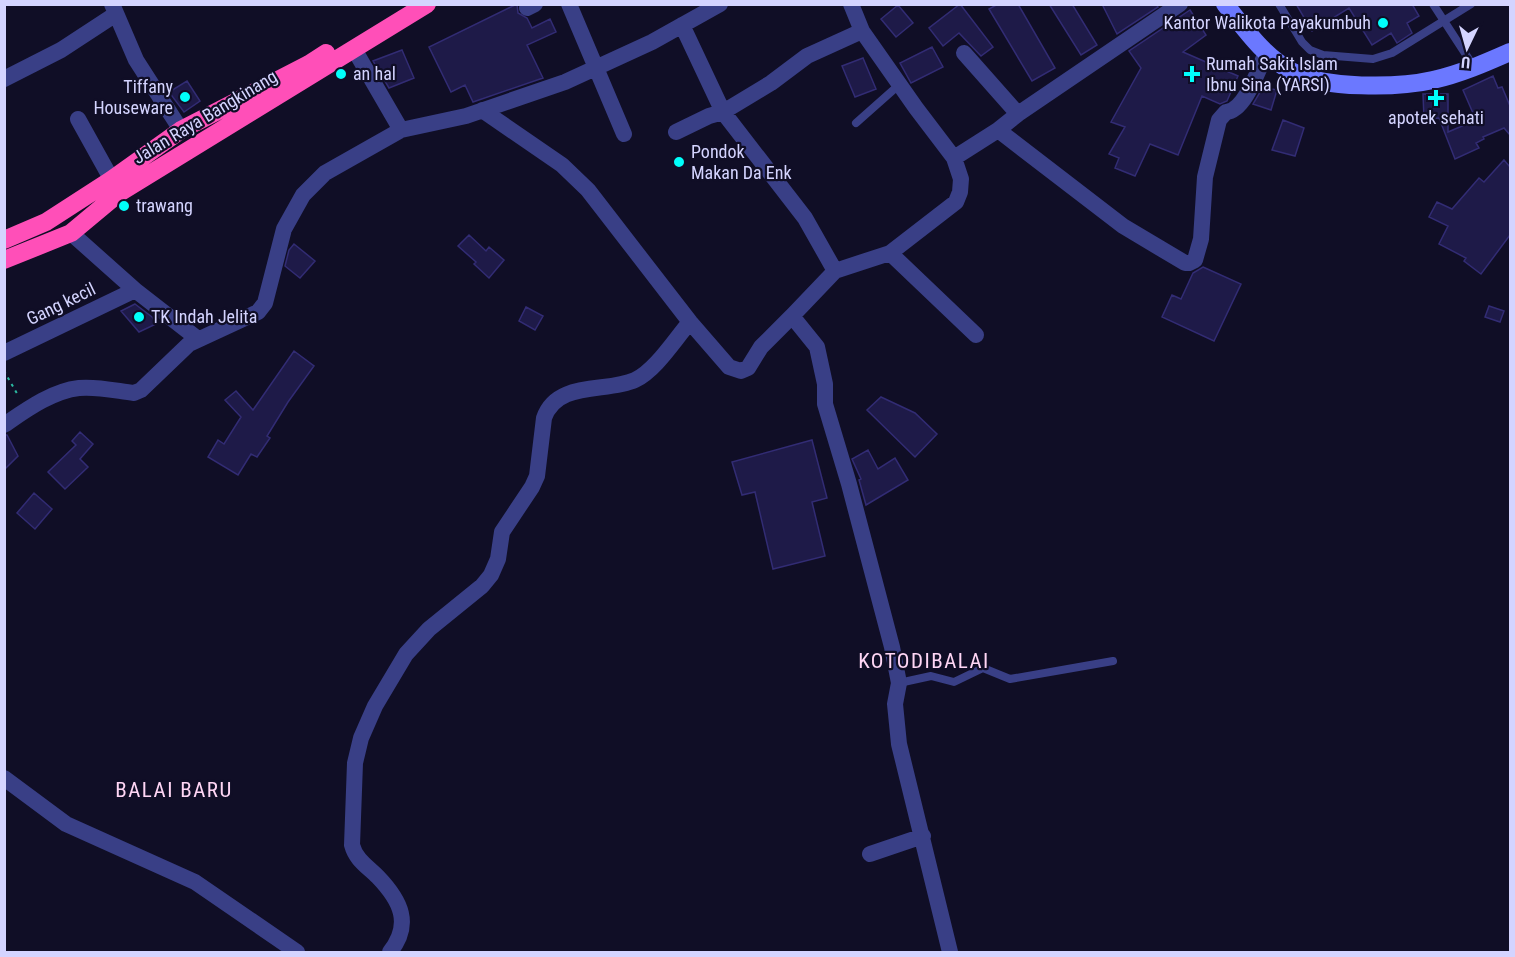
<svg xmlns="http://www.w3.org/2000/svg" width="1515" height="957" viewBox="0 0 1515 957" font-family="'Roboto Condensed',sans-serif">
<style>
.building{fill:#1e1a48;stroke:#322c74;stroke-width:1.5}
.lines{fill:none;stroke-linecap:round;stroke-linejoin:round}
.path{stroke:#2cbaa1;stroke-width:2;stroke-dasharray:3 4.5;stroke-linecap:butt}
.lane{stroke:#393f86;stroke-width:8}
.street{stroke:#393f86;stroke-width:16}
.secondary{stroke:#6b78ff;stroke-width:18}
.highway{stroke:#ff4fb8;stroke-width:18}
.poi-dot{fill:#00fffb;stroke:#100e26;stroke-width:2}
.labels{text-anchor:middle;stroke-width:4.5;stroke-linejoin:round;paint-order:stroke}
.poi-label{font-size:18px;fill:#d4d4ff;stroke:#100e26;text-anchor:start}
.street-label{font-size:18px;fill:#d4d4ff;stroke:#100e26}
.quarter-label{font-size:21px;letter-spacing:1.5px;fill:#ffd6f5;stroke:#100e26}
</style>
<rect width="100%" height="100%" fill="#100e26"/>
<path class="building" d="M517 4 518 13 527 18 532 28 550 19 556 32 527 45 543 78 473 102 465 85 451 92 429 47Z
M960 4 993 47 981 56 959 33 943 46 929 28Z
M998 4H1018L1055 68 1032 81 989 9Z
M1049 4H1072L1097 45 1081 55Z
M1102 4H1156L1158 7 1117 34Z
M1296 4H1412L1419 16 1407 23 1412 33 1397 43 1391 33 1372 45 1349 8 1312 31Z
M898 5 913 23 896 37 881 19Z
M1190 10 1206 35 1183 52 1238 76 1227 101 1220 104 1202 96 1178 155 1150 144 1135 176 1115 168 1119 158 1109 154 1125 127 1111 122 1141 68 1129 51Z
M932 47 943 67 911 83 900 63Z
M402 50 414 78 389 88 373 61Z
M863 58 876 89 855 97 842 66Z
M1493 76 1498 88 1502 87 1510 106V135L1504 128 1483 137 1484 139 1476 143 1479 148 1455 159 1439 118 1424 119 1423 94H1448V132L1476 120 1463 90Z
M187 81 200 101 184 112 169 92Z
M1263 87 1277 90 1271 110 1253 104Z
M1283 120 1304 128 1295 156 1272 150Z
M1504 160 1510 167V235L1481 274 1464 261 1466 258 1439 244 1448 226 1429 217 1437 202 1452 209 1479 178 1484 182Z
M469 235 486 251 489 247 504 260 489 278 474 264 476 262 458 246Z
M294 244 315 261 300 278 285 266 289 250Z
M1203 267 1241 284 1214 341 1162 317 1172 295 1181 299 1193 273Z
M135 304 152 317 156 324 139 332 121 311Z
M1489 306 1504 311 1500 322 1485 317Z
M526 307 543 316 535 330 519 321Z
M294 351 314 366 288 402 267 436 270 438 257 457 251 454 238 475 208 457 218 440 224 444 241 417 225 400 236 391 253 410Z
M881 397 915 413 937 434 915 457 867 410Z
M80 432 93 444 80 459 88 467 65 489 48 472 76 445 72 441Z
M4 435H7L18 456 4 470Z
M812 440 827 498 812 502 825 556 773 569 755 492 742 495 732 462Z
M868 450 878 469 895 458 908 480 866 505 859 480 861 479 852 459Z
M34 493 52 509 35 529 17 513Z"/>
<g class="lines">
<path class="path" d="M4 371 19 397"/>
<path class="lane" d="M1279 4 1302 42 1310 50 1323 55 1373 59 1392 53 1471 4
M1433 4 1474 67
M856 123 900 84
M899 683 931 676 954 682 983 668 1010 679 1113 661"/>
<path class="street" d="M112 4 136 60 181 130
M569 4 624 134
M851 4 862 31 916 108 954 158 961 179 960 192 956 202 890 253 835 271 792 316 817 347 825 384V404L849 484 892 647 899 683 895 704 899 744 950 952
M527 8 535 4
M682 25 723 112 805 218 835 271
M354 49 401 130
M964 53 1018 114
M4 79 61 50 116 14
M482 110 562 165 588 190 690 322 729 367 741 371 748 368 761 347 792 316
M78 119 118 191
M998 130 1123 226 1185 263H1189L1195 260 1201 239 1205 177 1219 120 1226 112C1245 111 1258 70 1266 53
M676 132 709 116 723 112 771 83 807 56 862 31
M954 158 998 130 1018 114 1180 4
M71 233 135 290 198 339
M890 253 976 335
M4 353 135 290
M4 425C26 410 52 391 79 388 96 386 117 391 134 393L141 390 189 344 258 312 265 303 284 229 303 195 325 173 401 130 466 116 565 82 652 42 720 4
M4 778 66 824 195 882 297 952
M870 854 923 836
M390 952C412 924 401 901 378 877 367 866 356 860 352 845L355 763 361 738 375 706 406 654 429 629 482 586 491 575 498 559 502 532 532 487 537 476 544 418C557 380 607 393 635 380 656 370 675 339 690 322"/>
<path class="secondary" d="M1225 4C1245 29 1264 57 1293 72 1324 89 1398 88 1433 80 1460 74 1485 63 1510 52"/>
<path class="highway" d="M4 240 46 222 111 180 181 130 309 64 326 53
M4 260 71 233 119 193 427 4"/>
</g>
<g class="poi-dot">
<circle cx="1383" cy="23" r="6"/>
<circle cx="341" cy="74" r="6"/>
<path d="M1189 65h6v6h6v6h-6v6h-6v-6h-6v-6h6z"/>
<circle cx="185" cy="97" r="6"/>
<path d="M1433 89h6v6h6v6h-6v6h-6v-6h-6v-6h6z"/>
<circle cx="679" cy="162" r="6"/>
<circle cx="124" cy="206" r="6"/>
<circle cx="139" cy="317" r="6"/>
</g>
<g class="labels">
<g class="poi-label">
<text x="1371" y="29" text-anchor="end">Kantor Walikota Payakumbuh</text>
<text x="1206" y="70">Rumah Sakit Islam<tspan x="1206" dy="21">Ibnu Sina (YARSI)</tspan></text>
<text x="353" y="80">an hal</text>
<text x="173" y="93" text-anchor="end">Tiffany<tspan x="173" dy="21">Houseware</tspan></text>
<text x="1436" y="124" text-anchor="middle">apotek sehati</text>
<text x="691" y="158">Pondok<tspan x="691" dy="21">Makan Da Enk</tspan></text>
<text x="136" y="212">trawang</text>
<text x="151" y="323">TK Indah Jelita</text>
</g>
<g class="street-label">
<text transform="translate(205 117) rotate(-31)" y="6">Jalan Raya Bangkinang</text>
<text transform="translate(61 304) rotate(-26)" y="6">Gang kecil</text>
</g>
<g class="quarter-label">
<text x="924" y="668">KOTODIBALAI</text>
<text x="174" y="797">BALAI BARU</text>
</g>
</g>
<rect width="1515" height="957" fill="none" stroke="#d4d4ff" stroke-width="12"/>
<g transform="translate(1467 48) rotate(185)" stroke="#100e26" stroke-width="4.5" paint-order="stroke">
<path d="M0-4.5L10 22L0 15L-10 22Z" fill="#d4d4ff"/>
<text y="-9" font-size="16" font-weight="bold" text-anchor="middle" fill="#d4d4ff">U</text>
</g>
</svg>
